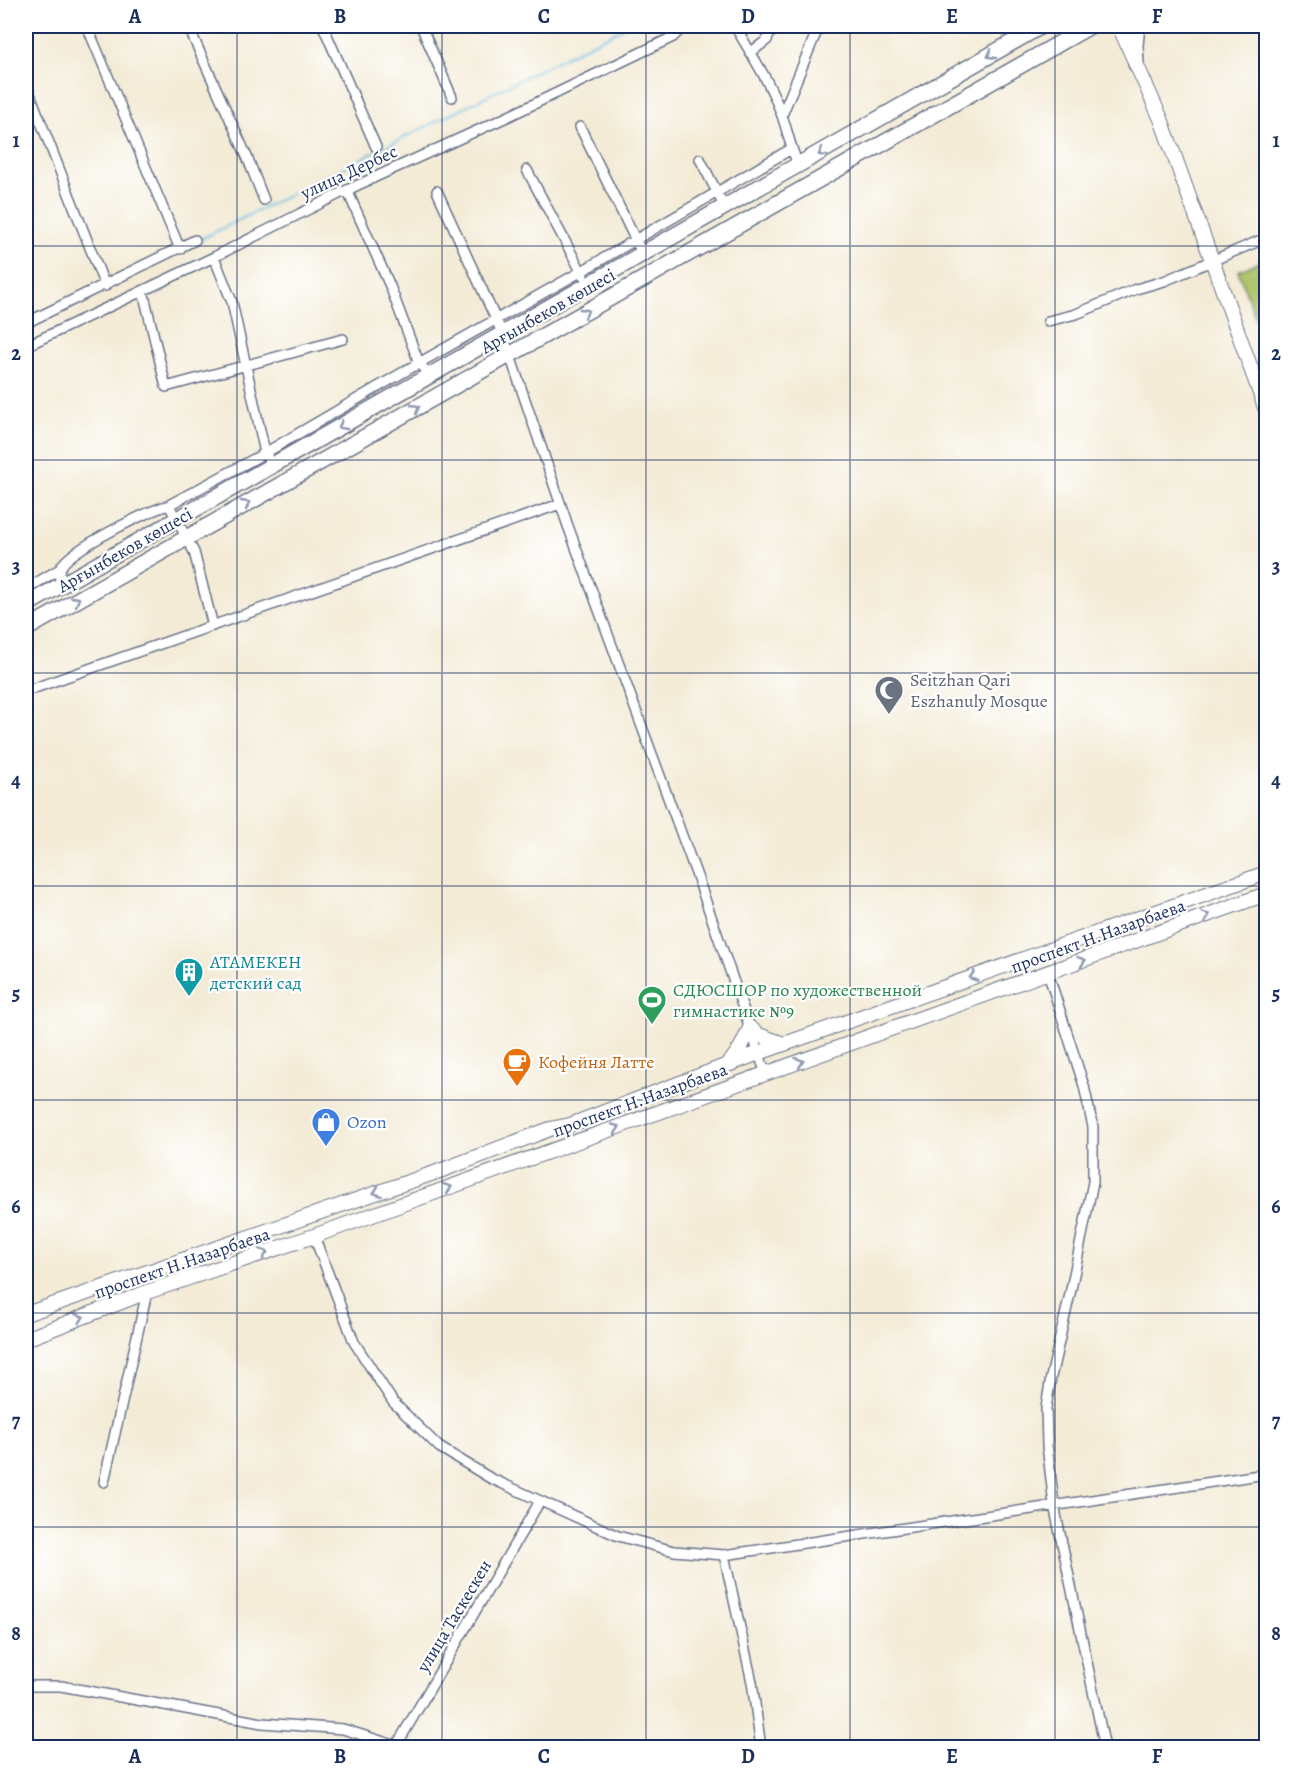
<svg xmlns="http://www.w3.org/2000/svg" width="1292" height="1773" viewBox="0 0 1292 1773" font-family="Alegreya,serif">
<style>
.green{fill:#aac165;stroke:#627862;stroke-width:1.5}
.lines{fill:none;stroke-linecap:round;stroke-linejoin:round}
.stream{stroke:#67bde3;stroke-width:2}
.street-casing{stroke:#677188;stroke-width:12}
.secondary-casing{stroke:#677188;stroke-width:16}
.primary-casing{stroke:#677188;stroke-width:18}
.street{stroke:#fff;stroke-width:9}
.secondary{stroke:#fff;stroke-width:14}
.primary{stroke:#fff;stroke-width:15}
.oneway{stroke:#8d97ae}
.grid{fill:none;stroke:#1b2f5e;stroke-width:1.5;stroke-opacity:0.55}
.labels{text-anchor:middle;stroke-width:4.5;stroke-linejoin:round;paint-order:stroke}
.street-label{font-size:18px;fill:#1b2f5e;stroke:#fff}
.worship-label{font-size:18px;fill:#5b616d;stroke:#fff;text-anchor:start}
.culture-label{font-size:18px;fill:#0d838f;stroke:#fff;text-anchor:start}
.leisure-label{font-size:18px;fill:#27864d;stroke:#fff;text-anchor:start}
.food-label{font-size:18px;fill:#c56008;stroke:#fff;text-anchor:start}
.shop-label{font-size:18px;fill:#366cbe;stroke:#fff;text-anchor:start}
.neatline{fill:none;stroke:#1b2f5e;stroke-width:2}
.grid-label{font-size:20px;text-anchor:middle;font-weight:bold;fill:#1b2f5e}
</style>
<rect width="100%" height="100%" fill="#fff"/>
<filter id="ink" filterUnits="userSpaceOnUse"><feTurbulence type="fractalNoise" baseFrequency=".0167" numOctaves="2"/><feDisplacementMap in="SourceGraphic" scale="12" xChannelSelector="R" yChannelSelector="G"/><feConvolveMatrix kernelMatrix="1 2 1 2 8 2 1 2 1" color-interpolation-filters="sRGB"/></filter>
<filter id="wash" filterUnits="userSpaceOnUse"><feTurbulence type="fractalNoise" baseFrequency=".008" numOctaves="4" result="noise"/><feDisplacementMap in="SourceGraphic" scale="24" xChannelSelector="R" yChannelSelector="G"/><feGaussianBlur stdDeviation="1.35" result="paint"/><feColorMatrix in="noise" values="0 0 0 0 0 0 0 0 0 0 0 0 0 0 0 0 0 1.4 0 .05"/><feComposite in="paint" operator="in"/></filter>
<g filter="url(#wash)">
<rect width="100%" height="100%" fill="#f3ebd6"/>
<path class="green" d="M1266 259V347L1238 271Z"/>
<g class="lines">
<path class="stream" d="M197 241 627 26"/>
</g>
</g>
<g filter="url(#ink)">
<g class="lines">
<g class="street-casing">
<path id="street" d="M87 26 180 249
M188 26 248 159 264 200
M323 26 376 147
M421 26 452 97
M735 26C751 54 770 82 781 113 788 131 790 148 799 166
M750 53 767 40 773 26
M26 84 105 286
M782 115 819 26
M580 127 642 253
M700 159 725 208
M527 170 583 275
M347 190 390 286 419 363 430 376
M437 191 503 335 568 526 698 879 766 1074
M214 257 232 302 265 453 272 465
M143 291 166 387 343 339
M1048 321 1076 314 1136 289 1164 281 1266 238
M26 323 195 240
M26 346 214 257 347 190 509 116 673 37 684 26
M169 505 265 453 419 363 582 271 791 149
M60 585C60 579 59 572 61 567 70 549 148 511 169 505L194 552 213 626
M26 589 60 569
M26 691 560 504
M1048 973 1084 1086 1093 1127V1182L1070 1294 1051 1377 1046 1408 1047 1445 1054 1505 1105 1748
M314 1236 354 1342 393 1402 439 1447 490 1478 618 1536 674 1551 724 1555 752 1682 761 1748
M104 1482 147 1292
M724 1555 1266 1474
M26 1686H61L262 1723 343 1729 403 1748
M395 1748 540 1501"/>
</g>
<g class="secondary-casing">
<path id="secondary" d="M1119 26 1161 119 1266 410
M729 1064 741 1047 750 1028 759 1035 784 1044
M26 1314 437 1172 550 1129 570 1125 759 1053 1266 873
M26 1339 147 1292 314 1236 1266 894"/>
</g>
<g class="primary-casing">
<path id="primary" d="M1136 64 1135 45 1137 26
M26 605C365 413 704 220 1041 26
M26 629 1090 26"/>
</g>
<use href="#street" class="street"/>
<use href="#secondary" class="secondary"/>
<use href="#primary" class="primary"/>
</g>
<defs><path id="oneway-chevron" d="M-2-3.5L2.5 0L-2 3.5" fill="none" stroke-width="1.6" stroke-linecap="round" stroke-linejoin="round" transform="scale(1.5)"/></defs>
<g class="oneway">
<use href="#oneway-chevron" transform="translate(991 55) rotate(150)"/>
<use href="#oneway-chevron" transform="translate(822 153) rotate(150)"/>
<use href="#oneway-chevron" transform="translate(585 312) rotate(-30)"/>
<use href="#oneway-chevron" transform="translate(416 408) rotate(-30)"/>
<use href="#oneway-chevron" transform="translate(342 426) rotate(150)"/>
<use href="#oneway-chevron" transform="translate(246 504) rotate(-30)"/>
<use href="#oneway-chevron" transform="translate(76 600) rotate(-30)"/>
<use href="#oneway-chevron" transform="translate(1206 916) rotate(-20)"/>
<use href="#oneway-chevron" transform="translate(1082 961) rotate(-19)"/>
<use href="#oneway-chevron" transform="translate(973 977) rotate(161)"/>
<use href="#oneway-chevron" transform="translate(800 1062) rotate(-20)"/>
<use href="#oneway-chevron" transform="translate(616 1128) rotate(-20)"/>
<use href="#oneway-chevron" transform="translate(448 1188) rotate(-20)"/>
<use href="#oneway-chevron" transform="translate(377 1192) rotate(161)"/>
<use href="#oneway-chevron" transform="translate(264 1253) rotate(-19)"/>
<use href="#oneway-chevron" transform="translate(80 1318) rotate(-21)"/>
</g>
</g>
<path class="grid" d="M237 26V1748M442 26V1748M646 26V1748M850 26V1748M1055 26V1748M26 246H1266M26 460H1266M26 673H1266M26 886H1266M26 1100H1266M26 1313H1266M26 1527H1266"/>
<defs>
<g id="mosque-pin" transform="scale(1.5)"><path d="M0 17L-7.5 6A9.5 9.5 0 1 1 7.5 6Z" fill="#6b7280" stroke="#fff"/><path d="M3.5-4.9A6 6 0 1 0 3.5 4.9A5 5 0 1 1 3.5-4.9Z" fill="#fff"/></g>
<g id="building-pin" transform="scale(1.5)"><path d="M0 17L-7.5 6A9.5 9.5 0 1 1 7.5 6Z" fill="#0f9aa8" stroke="#fff"/><path d="M-4-6H4V6H1V3H-1V6H-4ZM-2.5-4.3h1.7v1.8h-1.7ZM.8-4.3h1.7v1.8H.8ZM-2.5-1h1.7V.8h-1.7ZM.8-1h1.7V.8H.8Z" fill="#fff"/></g>
<g id="stadium-pin" transform="scale(1.5)"><path d="M0 17L-7.5 6A9.5 9.5 0 1 1 7.5 6Z" fill="#2e9e5b" stroke="#fff"/><path d="M0-5a6.5 5 0 1 0 0 10a6.5 5 0 1 0 0-10ZM-3.5-1.8h7v3.6h-7Z" fill="#fff"/></g>
<g id="cafe-pin" transform="scale(1.5)"><path d="M0 17L-7.5 6A9.5 9.5 0 1 1 7.5 6Z" fill="#e8710a" stroke="#fff"/><path d="M-5.5-4.5H6V0H3Q3 3.5 0 3.5H-2.5Q-5.5 3.5-5.5 0ZM3-3.2v2h1.7v-2ZM-6 4.5H4V6H-6Z" fill="#fff"/></g>
<g id="shop-pin" transform="scale(1.5)"><path d="M0 17L-7.5 6A9.5 9.5 0 1 1 7.5 6Z" fill="#3f7fe0" stroke="#fff"/><path d="M-5-2.5h2.3a2.7 3.5 0 0 1 5.4 0H5L5.5 6h-11ZM-1.5-2.5h3a1.5 2.3 0 0 0-3 0Z" fill="#fff"/></g>
</defs>
<g fill-rule="evenodd">
<use href="#mosque-pin" x="889" y="690"/>
<use href="#building-pin" x="189" y="972"/>
<use href="#stadium-pin" x="652" y="1000"/>
<use href="#cafe-pin" x="517" y="1062"/>
<use href="#shop-pin" x="326" y="1122"/>
</g>
<g class="labels">
<g class="street-label">
<text transform="translate(349 172) rotate(-25)" y="6">улица Дербес</text>
<text transform="translate(548 311) rotate(-30)" y="6">Арғынбеков көшесі</text>
<text transform="translate(125 550) rotate(-30)" y="6">Арғынбеков көшесі</text>
<text transform="translate(1098 936) rotate(-20)" y="6">проспект Н.Назарбаева</text>
<text transform="translate(640 1100) rotate(-20)" y="6">проспект Н.Назарбаева</text>
<text transform="translate(182 1263) rotate(-19)" y="6">проспект Н.Назарбаева</text>
<text transform="translate(454 1616) rotate(-59)" y="6">улица Таскескен</text>
</g>
<g class="worship-label">
<text x="910" y="686">Seitzhan Qari<tspan x="910" dy="21">Eszhanuly Mosque</tspan></text>
</g>
<g class="culture-label">
<text x="210" y="968">АТАМЕКЕН<tspan x="210" dy="21">детский сад</tspan></text>
</g>
<g class="leisure-label">
<text x="673" y="996">СДЮСШОР по художественной<tspan x="673" dy="21">гимнастике №9</tspan></text>
</g>
<g class="food-label">
<text x="538" y="1068">Кофейня Латте</text>
</g>
<g class="shop-label">
<text x="347" y="1128">Ozon</text>
</g>
</g>
<rect width="1292" height="1773" fill="none" stroke="#fff" stroke-width="66"/>
<rect x="33" y="33" width="1226" height="1707" class="neatline"/>
<g class="grid-label">
<text x="135" y="23">A</text>
<text x="340" y="23">B</text>
<text x="544" y="23">C</text>
<text x="748" y="23">D</text>
<text x="952" y="23">E</text>
<text x="1157" y="23">F</text>
<text x="16" y="147">1</text>
<text x="1276" y="147">1</text>
<text x="16" y="360">2</text>
<text x="1276" y="360">2</text>
<text x="16" y="573">3</text>
<text x="1276" y="573">3</text>
<text x="16" y="787">4</text>
<text x="1276" y="787">4</text>
<text x="16" y="1000">5</text>
<text x="1276" y="1000">5</text>
<text x="16" y="1213">6</text>
<text x="1276" y="1213">6</text>
<text x="16" y="1427">7</text>
<text x="1276" y="1427">7</text>
<text x="16" y="1640">8</text>
<text x="1276" y="1640">8</text>
<text x="135" y="1763">A</text>
<text x="340" y="1763">B</text>
<text x="544" y="1763">C</text>
<text x="748" y="1763">D</text>
<text x="952" y="1763">E</text>
<text x="1157" y="1763">F</text>
</g>
</svg>
